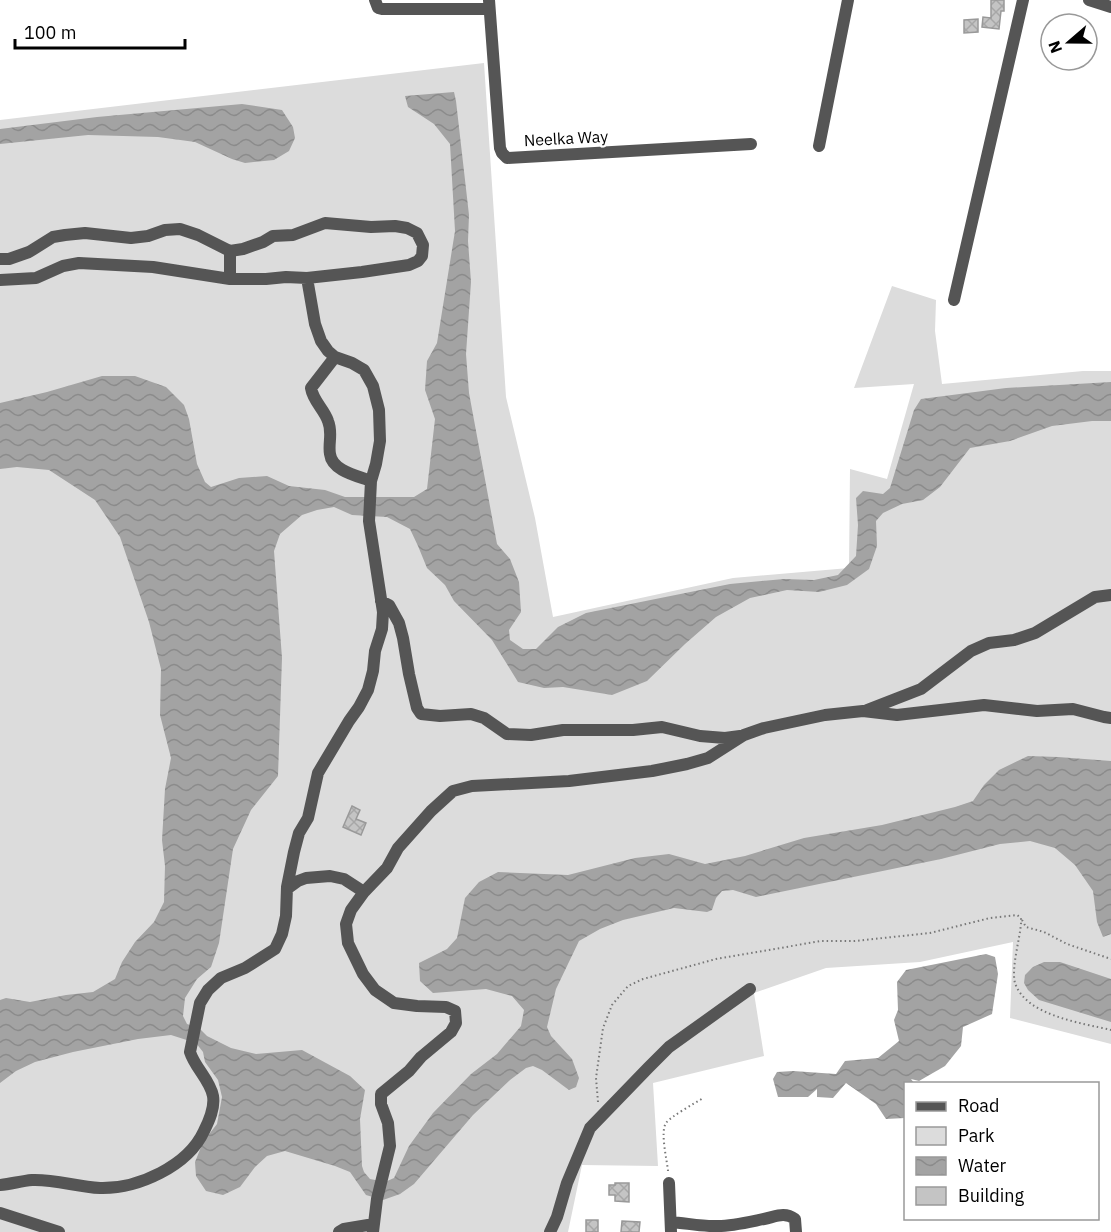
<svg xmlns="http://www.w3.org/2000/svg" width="1111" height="1232" viewBox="0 0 1111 1232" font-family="'IBM Plex Sans',sans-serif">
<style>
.green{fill:#dcdcdc}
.water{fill:url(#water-waves)}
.building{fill:url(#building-cross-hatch);stroke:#999;stroke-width:1.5}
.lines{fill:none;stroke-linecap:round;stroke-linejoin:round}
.path{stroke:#777;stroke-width:2;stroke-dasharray:1.5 3;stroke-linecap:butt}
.minor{stroke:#555;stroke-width:12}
.labels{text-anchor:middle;stroke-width:4.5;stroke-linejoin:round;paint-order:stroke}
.street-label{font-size:16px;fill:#000;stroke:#fff}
</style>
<defs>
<pattern id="water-waves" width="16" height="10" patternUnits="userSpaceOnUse" patternTransform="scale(1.5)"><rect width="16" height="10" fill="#a3a3a3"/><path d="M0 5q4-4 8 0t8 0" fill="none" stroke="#8b8b8b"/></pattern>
<pattern id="building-cross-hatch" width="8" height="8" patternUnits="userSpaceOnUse" patternTransform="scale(1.5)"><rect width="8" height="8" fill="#c4c4c4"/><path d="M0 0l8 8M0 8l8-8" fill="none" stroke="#a7a7a7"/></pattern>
</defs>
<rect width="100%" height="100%" fill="#fff"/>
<path class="green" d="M484 63 506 397 535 518 553 617 733 578 849 568 850 469 887 479 914 384 854 388 892 286 936 300 935 331 942 384 1083 371H1111V1044L1010 1018 1013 942 920 962 826 968 754 993 764 1056 653 1083 658 1166 582 1165 568 1232H0V120Z"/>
<path class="water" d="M454 92 456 101 469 215 468 241 471 282 466 354 469 393 497 544 510 559 519 582 521 612 509 630 510 640 523 649H536L558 627 586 613 730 584 784 579 814 580 838 575 856 556 858 525 856 498 863 491 883 494 890 488 914 410 921 399 1006 388 1111 382V421H1092L1052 426 1010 441 970 448 940 487 923 500 902 504 883 513 876 521 877 546 869 569 847 585 819 592 787 590 750 598 716 617 685 644 647 681 612 695 563 687 544 688 518 682 492 640 454 601 445 585 427 568 418 546 410 529 387 517 352 515 334 507 317 510 302 515 280 534 274 551 282 658 278 776 251 810 233 849 219 943 211 967 197 979 185 998 183 1016 187 1024 199 1028 207 1036 231 1048 256 1054 302 1050 350 1076 365 1090 360 1119 362 1166 364 1172 370 1179 385 1182 394 1178 409 1146 433 1113 471 1074 497 1054 521 1026 524 1010 512 996 486 989 433 993 420 981 419 963 447 949 457 938 465 898 479 882 498 872 568 875 635 858 669 854 705 864 745 856 804 838 882 825 955 807 973 801 984 785 999 770 1028 756 1058 757 1111 761V934L1103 937 1097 922 1093 891 1075 865 1055 848 1030 841 1000 844 941 859 756 897 733 890 722 891 716 898 712 910 707 912 674 908 623 920 600 929 579 941 556 989 547 1027 551 1036 572 1059 579 1078 576 1087 569 1090 542 1070 533 1066 526 1068 510 1080 473 1115 414 1184 400 1194 383 1200 366 1195 350 1172 335 1166 285 1151 267 1156 255 1167 240 1187 223 1195 206 1191 196 1176 195 1162 203 1142 217 1124 222 1097 218 1080 205 1062 203 1052 196 1043 171 1035 138 1039 73 1052 35 1062 16 1071 0 1083V1000L6 998 30 1002 66 995 93 992 115 979 122 962 135 942 154 922 164 902 165 866 162 840 165 789 171 758 160 715 161 669 149 622 120 537 95 500 49 470 17 467 0 469V403L47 392 102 376H135L166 387 184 405 189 419 197 464 205 482 211 487 239 478 267 476 289 486 325 490 345 497H414L427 489 435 419 425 390 427 361 437 343 455 231 450 144 434 124 408 107 405 96Z
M242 104 282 110 293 127 295 138 289 151 274 160 245 163 232 159 195 142 158 137 88 135 0 144V129L97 117Z
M986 954 995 957 998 974 992 1014 963 1027 961 1046 945 1066 919 1081 911 1079 914 1083 906 1084 905 1118 886 1119 876 1104 846 1083 833 1098 817 1097V1089L808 1097H778L773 1079 777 1072 793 1071 836 1074 845 1061 878 1058 899 1041 894 1020 898 1010 897 982 906 970Z
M1044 962H1060L1111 979V1022L1039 1000 1028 990 1024 983 1025 975 1033 967Z"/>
<path class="building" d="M991 0H1004V11H1001L999 29 982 27 983 17 991 18Z
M978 19V32L964 33V20Z
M352 806 360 810 356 819 366 823 361 835 343 827Z
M615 1183H629V1202L615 1201V1195H609V1185H615Z
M586 1220H598V1232H586Z
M622 1221 640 1222 639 1232H621Z"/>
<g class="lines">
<path class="path" d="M1022 920 1026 927 1044 932 1067 944 1111 959
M598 1102 596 1078 603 1028 612 1005 628 986 643 979 716 959 821 941H855L930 933 990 918 1017 915 1021 918V923C1020 939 1011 968 1015 983 1026 1016 1082 1023 1111 1030
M668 1171C667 1160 660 1132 666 1123 671 1116 694 1104 703 1098"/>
<path class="minor" d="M375 0 378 8 382 9H489
M489 0 500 148 502 153 507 158 751 144
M1089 0 1111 7
M819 146 848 0
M0 259H9L29 252 53 237 65 235 85 233 131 238 148 236 165 230 180 229 198 235 230 251 243 249 263 242 273 236 293 235 325 223 371 227 395 226 407 228 417 233 423 245 422 256 418 261 409 265 362 272 307 278 286 277 266 279H230L153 267 79 263 63 266 36 278 0 280
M230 279V251
M954 300 1023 0
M335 357 311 388C313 401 324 409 328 421 333 433 328 443 330 454 332 471 358 476 371 481
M381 601 389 605 399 623 403 638 409 674 417 708 421 714 440 716 471 714 484 718 507 734 531 735 563 730H633L662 727 700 736 725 738 740 736
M867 710 921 689 971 651 989 643 1014 640 1035 633 1095 597 1111 595
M287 889 298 881 306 878 330 876 344 879 364 892
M669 1183 671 1232
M0 1185C11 1184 21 1181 32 1180 55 1179 77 1187 100 1188 138 1189 188 1166 204 1131 209 1121 215 1108 213 1096 210 1080 195 1068 190 1052L200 1003 208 990 221 978 245 968 275 949 282 934 286 916 287 887 294 852 299 833 308 818 318 773 349 721 359 707 368 690 373 671 375 651 382 629 383 612 369 521 371 481 376 464 380 441 379 410 373 386 364 370 352 363 335 357 328 351 321 341 315 324 307 278
M0 1213 59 1232
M671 1222C686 1223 703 1227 718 1226 733 1226 749 1222 764 1219 775 1217 784 1211 795 1219L796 1232
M339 1232 344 1229 374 1224
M373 1232 377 1199 390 1146 388 1123 381 1104V1094L409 1071 421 1057 451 1032 456 1023 455 1011 446 1007 417 1006 394 1003 375 990 363 974 348 943 346 924 351 910 364 892 387 868 398 848 431 811 453 791 472 786 569 781 652 771 687 764 708 758 744 735 764 728 825 715 863 711 897 715 984 705 1037 711 1073 709 1104 717 1111 718
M550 1232 557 1217 567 1183 590 1128 648 1068 669 1047 750 989"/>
</g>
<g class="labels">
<g class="street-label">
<text transform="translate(566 138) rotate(-3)" y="6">Neelka Way</text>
</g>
</g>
<rect x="904" y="1082" width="195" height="138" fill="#ffffff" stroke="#999999" stroke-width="1.5"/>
<rect x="916" y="1102" width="30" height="9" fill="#555555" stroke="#999999" stroke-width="1.5"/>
<text x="958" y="1112" font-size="18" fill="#000000">Road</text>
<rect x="916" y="1127" width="30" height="18" fill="#dcdcdc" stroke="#999999" stroke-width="1.5"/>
<text x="958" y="1142" font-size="18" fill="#000000">Park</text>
<rect x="916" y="1157" width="30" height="18" fill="url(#water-waves)" stroke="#999999" stroke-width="1.5"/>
<text x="958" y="1172" font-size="18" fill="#000000">Water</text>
<rect x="916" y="1187" width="30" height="18" fill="#c4c4c4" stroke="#999999" stroke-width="1.5"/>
<text x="958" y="1202" font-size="18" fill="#000000">Building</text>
<g transform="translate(1069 42) rotate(250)"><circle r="28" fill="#ffffff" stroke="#999999" stroke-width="1.5"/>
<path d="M0-4.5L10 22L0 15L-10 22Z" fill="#000000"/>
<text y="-9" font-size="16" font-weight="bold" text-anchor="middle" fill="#000000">N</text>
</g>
<path d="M15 39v9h170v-9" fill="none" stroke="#000000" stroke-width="3"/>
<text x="24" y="39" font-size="18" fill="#000000" stroke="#ffffff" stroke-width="4.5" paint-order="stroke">100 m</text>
</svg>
